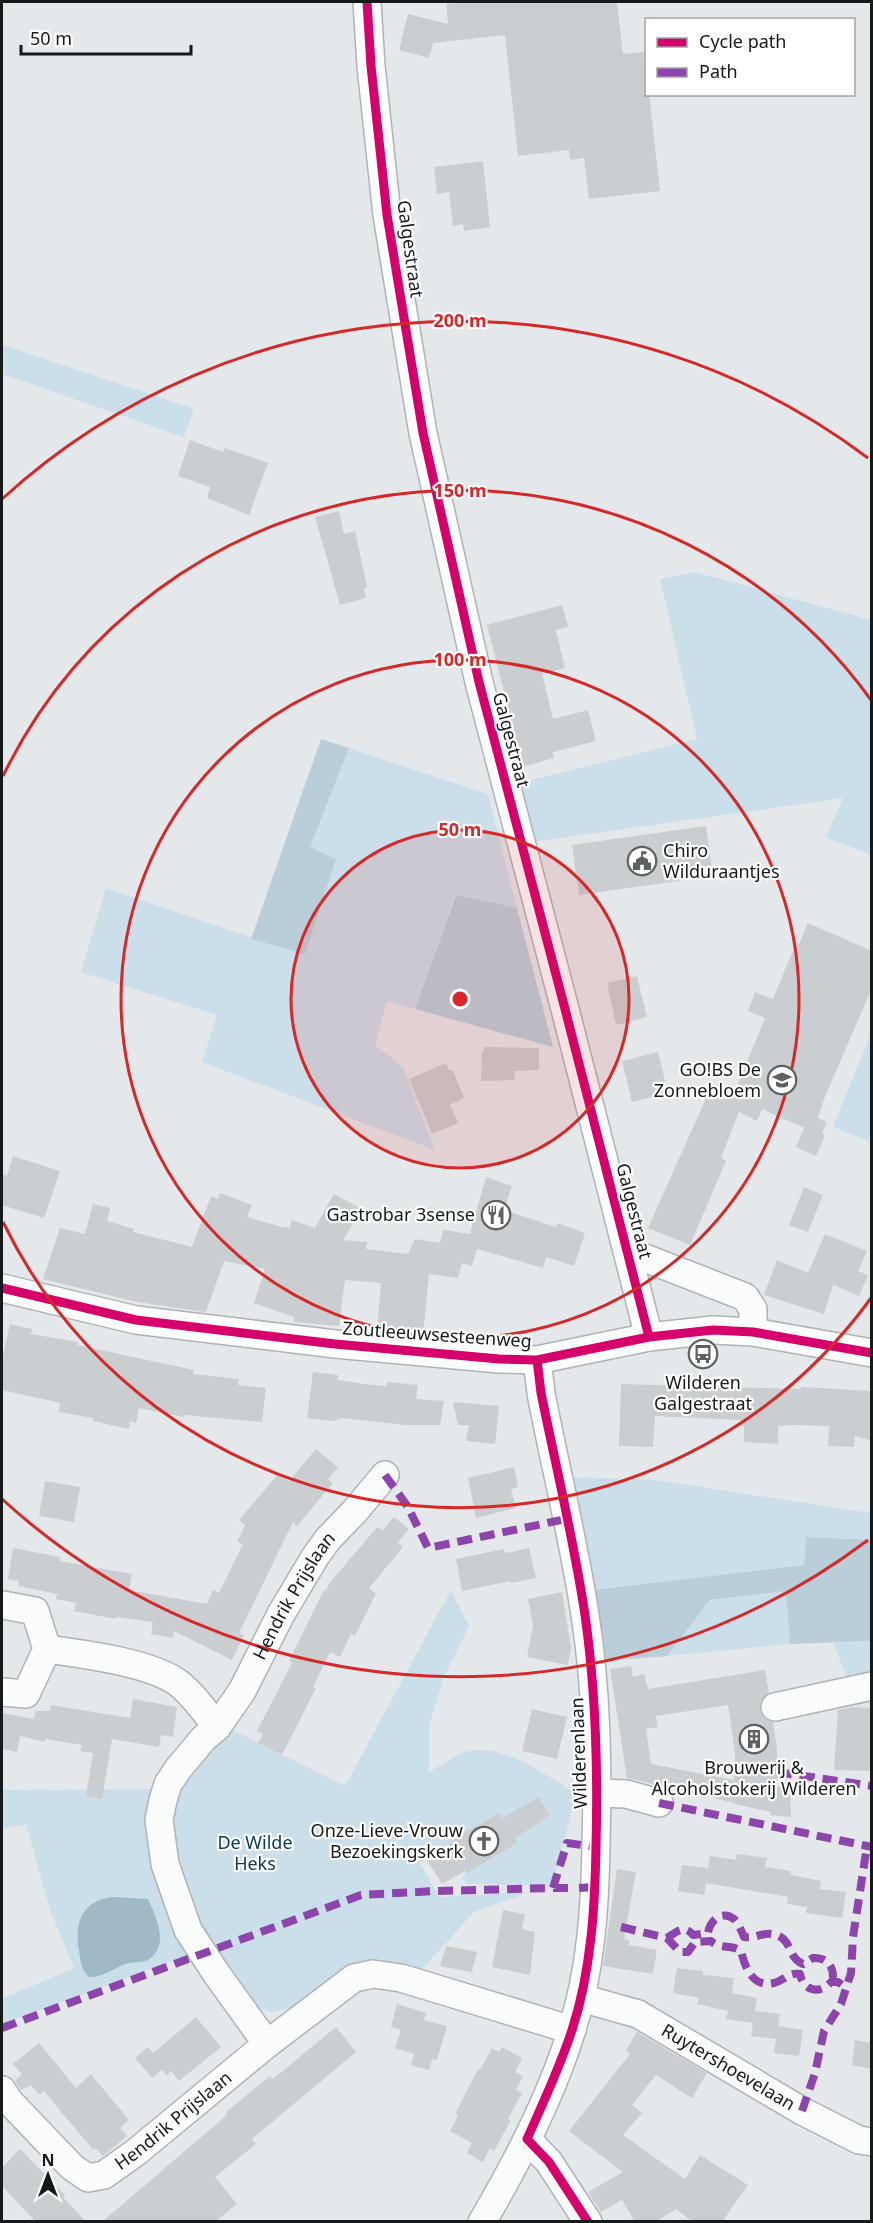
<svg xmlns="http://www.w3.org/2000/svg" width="873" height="2223" viewBox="0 0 873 2223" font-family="'Noto Sans',sans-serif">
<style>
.green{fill:#cadfe9}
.forest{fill:#b9ced9}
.water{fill:#9fb9c6}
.building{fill:#cbced0;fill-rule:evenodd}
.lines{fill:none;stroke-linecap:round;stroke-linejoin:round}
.minor-casing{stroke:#b0b3b5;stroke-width:30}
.minor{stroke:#fbfcfc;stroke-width:27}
.quiet{stroke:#8e44ad;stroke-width:8;stroke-dasharray:15 8;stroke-linecap:butt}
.cycleway-casing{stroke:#fff;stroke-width:13}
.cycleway{stroke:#d6006c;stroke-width:9}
.ring{fill:none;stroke:#d62828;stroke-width:3}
.labels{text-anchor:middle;stroke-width:4.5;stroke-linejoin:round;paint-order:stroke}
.street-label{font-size:18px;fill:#16191a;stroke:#fff}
.poi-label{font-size:18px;fill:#16191a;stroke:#fff;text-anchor:end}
.park-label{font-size:18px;fill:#06394d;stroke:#fff}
.centre{fill:#d62828;stroke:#fff;stroke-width:3}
.ring-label{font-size:18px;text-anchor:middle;font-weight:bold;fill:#d62828;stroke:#fff;stroke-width:4.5;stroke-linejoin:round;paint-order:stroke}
</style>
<rect width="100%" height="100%" fill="#e4e8ea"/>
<path class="green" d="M3 345 194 409 184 437 2 374Z
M695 572 871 620V855L826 837 843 798 531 842 515 784 697 739 660 579Z
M349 748 488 794 517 908 455 895 415 1009 387 1001 375 1045 403 1067 435 1150 202 1062 217 1015 81 972 106 888 282 948 310 847Z
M871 1033V1142L833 1127Z
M573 1477 655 1480 871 1513V1540L806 1537 804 1565 593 1590Z
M451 1590 469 1626 444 1677 429 1725V1772C443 1765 458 1751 475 1750 512 1748 546 1775 576 1794L552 1886 466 1884 462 1877 517 1843 514 1839 550 1815 539 1797 502 1818 499 1813 449 1844 450 1846 420 1863 439 1897 529 1892 474 1912 417 1975 348 1967 338 1972 291 2008 274 2012 262 2010 252 2001 224 1966 199 1924 171 1832 173 1804 182 1778 229 1728 345 1786Z
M786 1591 790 1644 667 1656 710 1600Z
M871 1641V1678L849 1682 833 1643Z
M154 1789 191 1954 2 2024V1999L74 1968 50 1910 26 1824 2 1829V1790Z"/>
<path class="forest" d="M321 739 349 748 310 847 336 859 305 954 251 939Z
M456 895 517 908 553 1047 415 1009Z
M806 1537 871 1540V1641L790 1644 786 1591 710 1600 667 1656 603 1661 593 1590 804 1565Z"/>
<path class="water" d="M114 1897 148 1899C155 1915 169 1942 152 1957 145 1964 134 1961 125 1964 113 1969 103 1977 89 1977 81 1970 81 1962 79 1951 74 1922 82 1900 114 1897Z"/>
<path class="building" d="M467 2H617L623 54 644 52 646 94H649L660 191 589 199 584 158 570 160 569 150 518 156 505 35 433 43 429 58 399 50 408 14 448 24 446 4Z
M483 161 490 227 464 231 463 224 453 226 449 192 437 194 434 167Z
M190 440 223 452 225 448 268 463 249 515 207 498 210 487 178 476Z
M339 511 344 534 355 531 367 587 364 589 366 598 340 605 315 517Z
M562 605 568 627 556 630 565 668 542 674 553 719 588 710 596 741 553 752 554 758 523 767 487 625Z
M706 826 713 876 579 895 572 845Z
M808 923 872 951V988L824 1099 818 1118 827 1122 822 1134 825 1135 816 1156 796 1147 804 1128 762 1109 757 1121 739 1112 721 1158 726 1161 690 1245 648 1228 711 1087 733 1096 765 1018 748 1011 755 992 773 999 796 943 799 944Z
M637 976 647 1017 616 1025 607 983Z
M485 1047 539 1048V1070L514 1071 515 1080 481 1081 482 1053Z
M658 1052 668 1093 632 1102 622 1061Z
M446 1063 449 1070H453L464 1098 450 1105 458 1123 432 1134 409 1079Z
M13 1156 60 1171 44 1218 2 1205V1174L7 1176Z
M486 1177 512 1186 504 1210 556 1227 557 1223 585 1233 574 1266 546 1257 543 1268 477 1249 472 1266 462 1263 458 1278 429 1274 423 1335 377 1331 381 1283 345 1280 339 1326 294 1322V1317L254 1303 265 1269 224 1261 206 1312 137 1302 43 1279 60 1228 85 1234 93 1204 110 1208 107 1221 134 1229 133 1232 192 1247 211 1196 218 1199 220 1193 252 1205 247 1217 285 1228V1226L289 1228 292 1220 315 1228 334 1194 362 1209 343 1240 367 1242 366 1249 408 1254 415 1239 440 1243 443 1230 470 1234Z
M804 1187 823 1195 808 1232 789 1225Z
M825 1234 867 1251 858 1271 868 1275 859 1296 833 1285 824 1314 764 1295 777 1260 808 1273Z
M10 1324 32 1329 31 1334 78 1342 77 1345 194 1370 193 1374 239 1379 238 1385 266 1388 262 1422 184 1415V1417L139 1408 136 1423 130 1421 129 1429 93 1421V1418L59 1412 60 1403 2 1390V1360Z
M313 1372 338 1375V1380L365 1384 386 1386 387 1382 418 1385 416 1399 444 1401 440 1425H406L342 1418 332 1421 307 1418Z
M621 1384 801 1389V1387L872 1391V1441L855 1436 854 1447 828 1446 829 1426 794 1425 778 1426V1444L744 1442V1426L741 1425V1420L655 1416 653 1447 619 1446Z
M453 1402 499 1406 495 1444 466 1441 469 1425H458Z
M316 1449 338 1467 328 1479 333 1483 297 1526 293 1522 239 1633 244 1635 232 1660 174 1631 173 1638 151 1634 153 1622 116 1617V1619L74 1611 76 1603 56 1599 57 1594 18 1586 19 1581 8 1579 13 1548 60 1557V1561L132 1574 129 1590 207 1604 213 1590 219 1593 243 1544 237 1542 245 1525 239 1520 279 1473 289 1481Z
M514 1467 518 1487 511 1489 516 1508 476 1518 468 1478Z
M45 1481 80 1487 74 1522 39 1516Z
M394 1517 409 1529 398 1542 403 1547 369 1588 376 1594 355 1636 351 1634 340 1657 330 1652 313 1687 316 1688 282 1755 258 1743 263 1734 257 1731 292 1663 289 1661 324 1590 326 1591 329 1584 377 1527 383 1530Z
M529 1548 536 1578 511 1583 510 1581 462 1591 456 1559 504 1549 505 1553Z
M562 1592 571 1648 568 1665 527 1657 533 1626 528 1599Z
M631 1666 633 1677 644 1674 648 1689 765 1670 769 1693 760 1702V1710L764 1718 773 1722 777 1749V1787H790L791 1817 770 1815 771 1812 735 1804V1803L627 1778 610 1669ZM728 1705 735 1753 734 1780 651 1764 646 1729 658 1727 656 1716Z
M133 1699 177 1707 173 1737 161 1735 159 1747 112 1739 102 1799 86 1796 93 1753 80 1751 82 1745 45 1739V1742L20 1736 17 1752 2 1749V1713L34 1719 35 1711H50L51 1705 130 1718Z
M852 1707 872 1708V1771L834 1770 838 1710Z
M532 1709 567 1717 557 1759 522 1751Z
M539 1797 550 1815 514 1839 517 1843 466 1874 465 1871 442 1884 427 1860 450 1846 448 1843 499 1813 502 1818Z
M737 1854 767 1858 765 1867 791 1871V1875L821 1881 820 1889 846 1892 842 1918 806 1913 807 1907 787 1904 788 1897 706 1883 704 1895 678 1891 682 1865 708 1868 706 1878 710 1856 736 1860Z
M617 1869 636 1872 624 1939 629 1940V1945L657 1950 653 1974 603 1966Z
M503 1910 525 1914 522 1929 535 1932 530 1975 492 1967Z
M446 1946 477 1952 472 1972 440 1966Z
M677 1968 703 1971V1975L734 1978 732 1993 757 1998 755 2011 780 2014 778 2026 803 2030 799 2056 774 2053 776 2039 751 2036 753 2023 726 2019 728 2011 697 2004 699 1998 673 1993Z
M397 2004 426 2013 424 2020 447 2026 437 2060 432 2059 429 2070 411 2065 414 2054 395 2048 401 2030 391 2027Z
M196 2017 221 2047 179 2081 171 2071 167 2076 162 2070 152 2078 135 2058 148 2047 153 2053Z
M336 2027 356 2052 252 2139 256 2144 215 2177 237 2204 215 2222H102L227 2115 226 2112 270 2076 273 2079Z
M637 2032 707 2073 692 2098 656 2075 632 2105 642 2113 623 2135 685 2179 700 2155 748 2185 722 2222H693L676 2209 655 2222H635L622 2200 601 2212 588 2192 623 2172 569 2131 630 2054 626 2050Z
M855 2040 872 2043V2069L852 2065Z
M39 2043 76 2088 91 2074 129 2120 120 2128 127 2136 103 2156 96 2148 93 2150 44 2091 39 2095 31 2085 21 2090 15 2081 22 2074 13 2064Z
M502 2047 522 2058 515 2072 523 2076 516 2090 522 2093 508 2119 511 2120 494 2151 490 2148 483 2162 467 2153 472 2143 450 2131 458 2116 455 2114 478 2069 480 2070 492 2048 499 2052Z
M20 2149 65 2195 63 2197 86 2222H36L2 2186V2168Z"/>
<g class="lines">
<g class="minor-casing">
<g id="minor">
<path d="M367 2 371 66 387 215 423 433 479 682 565 1009 649 1337"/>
<path d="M627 1251 745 1297 753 1309V1332"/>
<path d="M2 1288 136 1320 335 1344 499 1359 537 1360 649 1337 713 1330 753 1332 872 1353"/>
<path d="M47 1649C82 1654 148 1662 177 1682 193 1694 205 1712 217 1727"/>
<path d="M2 1692 26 1694 47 1649 35 1611 3 1605"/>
<path d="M775 1707 872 1686"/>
<path d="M598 1793 626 1794 659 1803"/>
<path id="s1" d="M581 1998 638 2014 802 2111 859 2140 872 2142"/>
<path id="s2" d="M267 2044 216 1973 188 1930 165 1864 159 1820 163 1800 168 1784 178 1769 203 1739 217 1727 242 1691 281 1614 315 1557 328 1539 355 1511 385 1475"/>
<path id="s3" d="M2 2090 9 2101 72 2167 88 2178 104 2175 135 2153 267 2044 354 1978 373 1974 401 1978 572 2030"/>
<path d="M527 2139 549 2162 588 2222"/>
<path d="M482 2222C518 2161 552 2096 572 2029 591 1971 595 1906 596 1845 598 1768 597 1691 585 1615 574 1541 555 1467 541 1393L537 1360"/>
</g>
</g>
<use href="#minor" class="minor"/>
<path class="quiet" d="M653 3V2
M385 1475 408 1507 428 1548 566 1519
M777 1772 872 1786
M659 1803 872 1847
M553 1888H572
M579 1888 595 1887
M621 1927 667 1938 680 1952H688L695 1942 711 1941C721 1950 731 1944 741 1951 745 1967 752 1988 774 1983 785 1980 788 1972 800 1974 803 1991 820 1995 831 1982H838L846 1988
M667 1938C676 1932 684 1924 693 1935L708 1933C710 1920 722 1910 734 1919 739 1923 741 1931 744 1937 755 1939 763 1932 773 1934 794 1939 786 1957 803 1964L813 1958C825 1957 833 1964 833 1977L843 1980
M2 2028 361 1895 437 1891 553 1888 567 1843 596 1847
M802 2111 815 2073 824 2031 841 2004 851 1973 853 1937 867 1846"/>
<g class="cycleway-casing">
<path id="cycleway" d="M367 2 371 66 387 215 423 433 479 682 565 1009 649 1337
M2 1288 136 1320 335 1344 499 1359 537 1360 649 1337 713 1330 753 1332 872 1353
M537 1360 541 1393C556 1467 574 1541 585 1615 596 1692 598 1769 596 1846 595 1907 591 1972 572 2030 560 2067 543 2103 527 2139L549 2162 588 2222"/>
</g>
<use href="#cycleway" class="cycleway"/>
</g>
<circle cx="460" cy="999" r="169" fill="#d62828" fill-opacity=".12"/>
<g class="ring">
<circle cx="460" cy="999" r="169"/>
<circle cx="460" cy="999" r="339"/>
<path d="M871 1298A508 508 0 0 1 3 1222M3 776A508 508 0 0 1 871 700"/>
<path d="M868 1540A678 678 0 0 1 2 1499M2 499A678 678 0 0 1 868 458"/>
</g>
<defs>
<g id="civic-ring" transform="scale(1.5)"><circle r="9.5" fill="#fff" stroke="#5e6163" stroke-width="1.5"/><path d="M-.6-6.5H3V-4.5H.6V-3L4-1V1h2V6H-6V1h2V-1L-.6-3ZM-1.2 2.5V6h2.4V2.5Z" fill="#5e6163"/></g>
<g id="school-ring" transform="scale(1.5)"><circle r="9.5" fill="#fff" stroke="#5e6163" stroke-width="1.5"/><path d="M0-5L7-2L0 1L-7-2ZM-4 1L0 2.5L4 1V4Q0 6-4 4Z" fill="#5e6163"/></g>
<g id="restaurant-ring" transform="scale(1.5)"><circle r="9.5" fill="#fff" stroke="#5e6163" stroke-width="1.5"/><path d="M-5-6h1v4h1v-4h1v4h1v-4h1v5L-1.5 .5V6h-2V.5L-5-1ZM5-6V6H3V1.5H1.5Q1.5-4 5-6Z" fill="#5e6163"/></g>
<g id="bus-ring" transform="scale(1.5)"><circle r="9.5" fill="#fff" stroke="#5e6163" stroke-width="1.5"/><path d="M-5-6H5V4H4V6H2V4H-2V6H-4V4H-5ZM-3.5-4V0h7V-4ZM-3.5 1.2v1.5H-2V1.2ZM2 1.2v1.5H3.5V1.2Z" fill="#5e6163"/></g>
<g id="building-ring" transform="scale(1.5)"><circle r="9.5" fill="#fff" stroke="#5e6163" stroke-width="1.5"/><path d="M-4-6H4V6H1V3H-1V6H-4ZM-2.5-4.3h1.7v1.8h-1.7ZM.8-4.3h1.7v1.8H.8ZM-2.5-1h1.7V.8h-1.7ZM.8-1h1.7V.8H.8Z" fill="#5e6163"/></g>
<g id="church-ring" transform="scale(1.5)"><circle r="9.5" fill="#fff" stroke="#5e6163" stroke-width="1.5"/><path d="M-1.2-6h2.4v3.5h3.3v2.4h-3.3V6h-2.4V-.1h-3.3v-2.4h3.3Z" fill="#5e6163"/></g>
</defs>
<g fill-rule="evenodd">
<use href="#civic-ring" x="642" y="861"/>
<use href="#school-ring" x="782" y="1080"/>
<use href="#restaurant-ring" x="496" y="1215"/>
<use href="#bus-ring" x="703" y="1354"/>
<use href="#building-ring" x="754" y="1739"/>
<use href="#church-ring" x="484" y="1841"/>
</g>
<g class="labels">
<g class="street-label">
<text transform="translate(410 249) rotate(82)" y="6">Galgestraat</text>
<text transform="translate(511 740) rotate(75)" y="6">Galgestraat</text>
<text transform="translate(634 1211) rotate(76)" y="6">Galgestraat</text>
<text transform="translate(437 1335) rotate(4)" y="6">Zoutleeuwsesteenweg</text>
<text dy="6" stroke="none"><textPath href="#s2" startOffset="518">Hendrik Prijslaan</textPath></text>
<text transform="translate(579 1753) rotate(-92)" y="6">Wilderenlaan</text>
<text dy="6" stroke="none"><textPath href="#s1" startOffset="164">Ruytershoevelaan</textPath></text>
<text dy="6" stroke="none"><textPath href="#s3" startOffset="228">Hendrik Prijslaan</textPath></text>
</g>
<g class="poi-label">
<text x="663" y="857" text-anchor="start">Chiro<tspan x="663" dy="21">Wilduraantjes</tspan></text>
<text x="761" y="1076">GO!BS De<tspan x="761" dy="21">Zonnebloem</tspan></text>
<text x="475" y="1221">Gastrobar 3sense</text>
<text x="703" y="1389" text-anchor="middle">Wilderen<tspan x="703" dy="21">Galgestraat</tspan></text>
<text x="754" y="1774" text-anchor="middle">Brouwerij &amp;<tspan x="754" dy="21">Alcoholstokerij Wilderen</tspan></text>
<text x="463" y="1837">Onze-Lieve-Vrouw<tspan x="463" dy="21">Bezoekingskerk</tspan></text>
</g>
<g class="park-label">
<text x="255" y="1849">De Wilde<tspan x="255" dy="21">Heks</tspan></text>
</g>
</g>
<circle cx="460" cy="999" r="9" class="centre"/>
<g class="ring-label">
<text x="460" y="327">200 m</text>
<text x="460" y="497">150 m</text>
<text x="460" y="666">100 m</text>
<text x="460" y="836">50 m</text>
</g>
<rect width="873" height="2223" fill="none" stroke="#16191a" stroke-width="6"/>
<rect x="645" y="18" width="210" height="78" fill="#ffffff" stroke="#a2a3a3" stroke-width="1.5"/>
<rect x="657" y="38" width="30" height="9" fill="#d6006c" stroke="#a2a3a3" stroke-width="1.5"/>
<text x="699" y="48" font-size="18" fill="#16191a">Cycle path</text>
<rect x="657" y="68" width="30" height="9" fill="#8e44ad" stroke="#a2a3a3" stroke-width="1.5"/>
<text x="699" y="78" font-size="18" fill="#16191a">Path</text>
<g transform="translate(48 2175)" stroke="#ffffff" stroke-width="4.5" paint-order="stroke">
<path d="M0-4.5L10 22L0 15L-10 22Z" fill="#16191a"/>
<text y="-9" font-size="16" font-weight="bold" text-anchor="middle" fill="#16191a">N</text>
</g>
<path d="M21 45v9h170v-9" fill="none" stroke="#16191a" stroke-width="3"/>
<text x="30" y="45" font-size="18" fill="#16191a" stroke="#ffffff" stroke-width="4.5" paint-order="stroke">50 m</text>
</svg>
